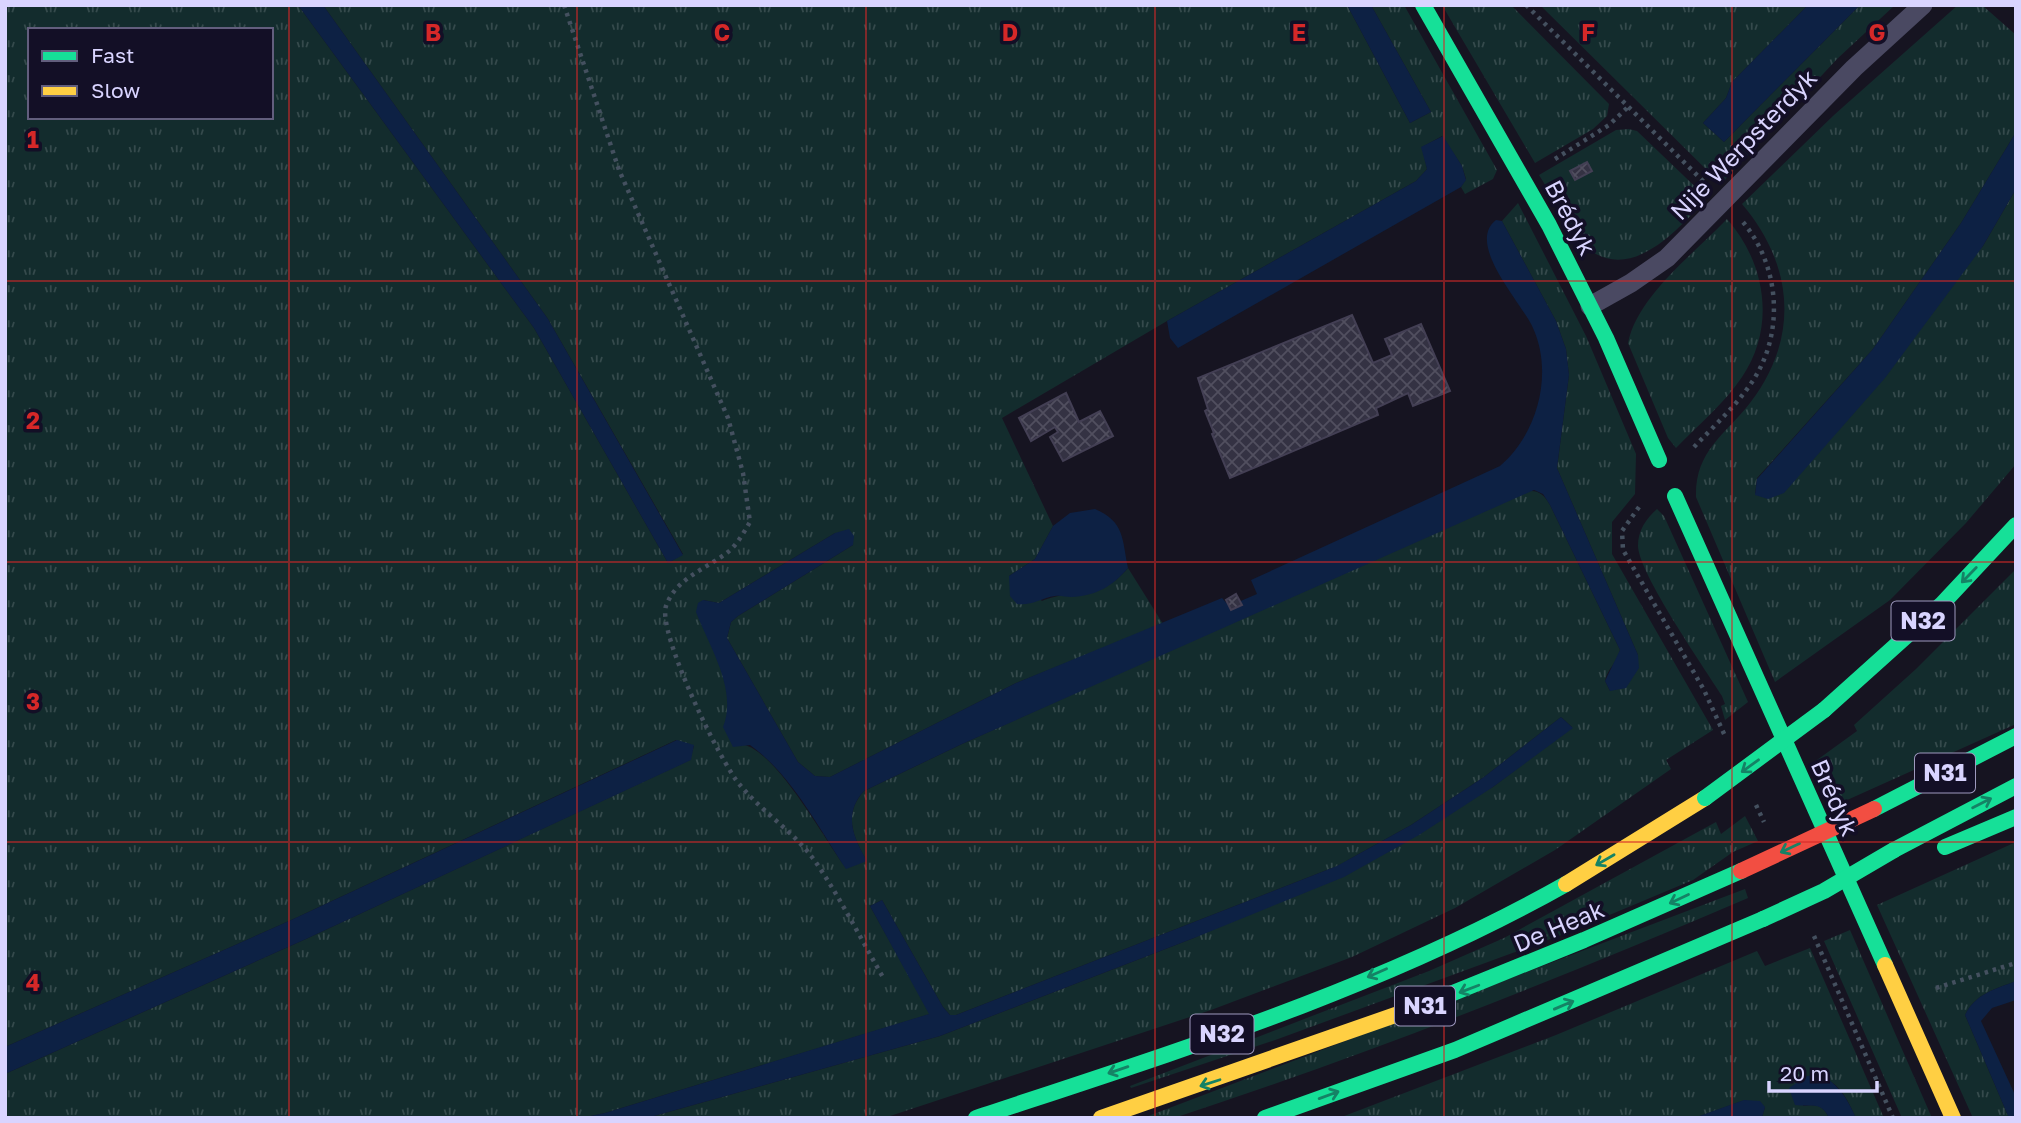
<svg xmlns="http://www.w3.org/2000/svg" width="2021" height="1123" viewBox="0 0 2021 1123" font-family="'Golos Text',sans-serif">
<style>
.grass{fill:url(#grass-tufts);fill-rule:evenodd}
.water{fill:#0d2144}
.building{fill:url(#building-cross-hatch);stroke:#433f54;stroke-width:2}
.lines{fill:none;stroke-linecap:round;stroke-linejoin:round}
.path{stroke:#44505f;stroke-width:4.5;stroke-dasharray:3.5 5;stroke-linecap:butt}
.lane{stroke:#4a4962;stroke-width:19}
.fast{stroke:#16e098;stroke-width:16}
.slow{stroke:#ffcf43;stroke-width:16}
.fast-bridge{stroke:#16e098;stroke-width:16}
.jam-bridge{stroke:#f24e42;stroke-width:16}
.oneway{stroke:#158265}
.grid{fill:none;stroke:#d62828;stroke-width:2;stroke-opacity:0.55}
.labels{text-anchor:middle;stroke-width:7;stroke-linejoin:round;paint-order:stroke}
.shield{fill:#130f26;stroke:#9e99be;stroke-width:2}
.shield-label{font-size:23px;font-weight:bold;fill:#d9d4ff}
.street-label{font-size:24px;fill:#d9d4ff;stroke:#130f26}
.grid-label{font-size:23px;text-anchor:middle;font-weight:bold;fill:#d62828;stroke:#130f26;stroke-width:7;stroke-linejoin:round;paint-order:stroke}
</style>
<defs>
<pattern id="grass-tufts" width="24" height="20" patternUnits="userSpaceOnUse" patternTransform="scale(1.75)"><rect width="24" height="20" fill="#132c2d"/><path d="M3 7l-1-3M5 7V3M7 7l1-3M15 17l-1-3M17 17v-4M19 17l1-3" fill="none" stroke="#354a4c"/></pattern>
<pattern id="building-cross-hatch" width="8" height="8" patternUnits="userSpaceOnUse" patternTransform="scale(1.75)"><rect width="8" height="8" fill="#343243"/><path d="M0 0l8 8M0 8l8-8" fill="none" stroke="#514f5f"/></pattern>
</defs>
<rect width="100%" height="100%" fill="#161421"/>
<path class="grass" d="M5 5H298L534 328 668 563 683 554 548 319 323 5H1347L1410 123 1431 112 1371 5H1404L1497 170 1493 179 1465 194 1461 187 1466 179 1462 166 1442 136 1422 147 1427 169 1416 181 1167 321 1002 418 1053 526 1035 559 1009 576 1042 601C1077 587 1098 603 1128 568L1163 624 1016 683 830 777 815 776 798 762 727 638 731 622 738 616 853 545 835 533 719 603 703 600 729 697 728 714 740 744C775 747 824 840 846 868L866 860C853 836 843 814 864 791L962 744 1512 496C1530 489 1540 487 1550 505L1620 650C1617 663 1607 669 1605 681L1610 691 1638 655 1557 468 1569 375 1566 349 1556 321 1502 221 1518 203 1586 336 1636 454 1635 494 1612 522V554L1713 730 1666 760 1671 769 1555 850 1455 908 1352 957 1211 1010 884 1118H647L940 1036 1194 938 1493 787 1572 727 1561 717 1484 777 1411 825 1337 866 956 1015H950L943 1007 882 900 870 906 930 1014 605 1113 581 1118H5V1074L306 939 690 760 694 746 676 740 289 921 5 1047ZM30 30H271V117H30Z
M1442 5H1511L1609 104 1607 116 1593 129 1535 163Z
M1540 5H1808L1732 82 1726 98 1703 123 1724 142 1860 5H1895L1837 59 1721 184Z
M1958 5H1982L2016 35V132L1961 223 1873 349 1757 478 1755 494 1983 246 2016 189V464L1966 523 1890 600 1775 682 1696 497C1695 451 1724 436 1750 403 1800 338 1794 265 1742 204L1834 115Z
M1629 129 1637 131 1707 198C1681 226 1635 281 1591 251 1571 237 1553 196 1539 175L1616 130Z
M1727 219C1766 263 1776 327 1742 377 1725 403 1697 426 1676 448L1668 438 1628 343C1638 295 1694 254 1727 219Z
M1657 509 1664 516 1748 702 1725 720 1721 706 1725 704 1722 696C1704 667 1639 574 1638 546 1638 530 1646 519 1657 509Z
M2016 569V724L1836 805 1817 760 1857 731 1854 725 1916 669Z
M1745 816 1758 841 1733 852 1693 880 1564 934 1278 1039 1131 1088 1130 1086 1429 971 1504 938 1716 822 1721 834Z
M2016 842V981C1995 989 1975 994 1965 1015L2009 1118H1973L1877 905Z
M1745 889 1748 898C1559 979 1369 1054 1174 1118H1143Z
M1850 930 1932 1118H1902L1824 941Z
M1810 948 1884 1118H1856C1845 1094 1836 1075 1807 1076L1803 1106C1817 1104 1823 1105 1829 1118H1762L1765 1107 1745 1100 1694 1118H1339L1556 1035 1757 951 1765 966Z"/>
<path class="water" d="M298 5H323L548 319 683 555 668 563 534 328Z
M1347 5H1371L1431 112 1410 123Z
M1808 5H1860L1724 142 1703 123 1726 98 1732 82Z
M2016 132V189L1983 246 1885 378 1784 493 1768 499 1755 495 1757 479 1873 349 1961 223Z
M1443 136 1462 166 1466 180 1461 187 1178 348 1170 338 1167 321 1416 181 1427 169 1421 147Z
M1496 220 1502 221 1556 321 1566 349 1569 375 1557 468 1638 655 1639 668 1626 688 1610 691 1605 681 1620 650 1550 505 1543 494 1534 490 962 744 864 791C843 814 853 837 867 861L846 869C818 827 791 774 750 745L733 747 723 727C738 690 709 646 696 612L698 603 703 600 719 603 835 533 849 529 854 536 853 545 738 616 731 622 727 638 798 762 815 776 830 777 1016 683 1222 598 1229 606 1257 594 1251 580 1500 466C1537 435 1554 374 1533 328 1522 303 1465 244 1496 220Z
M1095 509C1125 522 1122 539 1128 568 1113 586 1096 596 1071 597 1066 597 1060 595 1055 596 1041 598 1032 606 1017 604L1010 596 1009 576 1035 559 1053 526 1070 513Z
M1561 717 1573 728 1493 787 1419 835 1344 877 1194 938 940 1036 647 1118H581L605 1113 929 1014 870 906 882 900 943 1007 950 1015H956L1337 866 1411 825 1484 777Z
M677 740 694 745 691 760 306 939 5 1074V1047L289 921Z
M2016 981V1000L1992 1008 1981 1021 2016 1097V1118H2009L1965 1015C1975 994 1995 989 2016 981Z
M1821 1075C1840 1086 1847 1098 1856 1118H1829C1821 1101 1812 1107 1795 1105L1789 1088 1807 1076Z
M1744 1100 1760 1101 1765 1107 1762 1118H1694Z"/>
<path class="building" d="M1587 162 1592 171 1575 180 1570 171Z
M1352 315 1373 363 1392 355 1385 339 1421 324 1450 391 1413 406 1408 393 1376 408 1378 415 1230 478 1212 434 1214 433 1205 411 1208 409 1198 378Z
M1066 393 1079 422 1100 411 1113 436 1063 461 1050 437 1058 432 1055 427 1031 441 1019 418Z
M1236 594 1242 605 1231 610 1226 600Z"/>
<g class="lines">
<path class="path" d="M564 5 619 170 728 418 743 473 750 522C744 532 737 545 728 552 706 569 676 578 666 606 657 632 720 762 740 785 764 814 796 833 817 864 842 901 862 941 884 979
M1526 5 1704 182
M1555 159 1609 125 1628 107
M1694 447C1714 426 1736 406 1752 382 1785 333 1780 265 1742 221
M1639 507 1622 531 1623 550 1704 690 1725 736
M1756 805 1764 822
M1814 936 1893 1118
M1936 988 2016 963"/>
<path class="lane" d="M1590 306 1631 283 1667 258 1854 68 1923 5"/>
<path class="fast" d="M1423 5 1549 225 1606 338 1659 460
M1675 496 1885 965
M1824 710 1942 604 2016 525
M1874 809 2016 736
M1945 847 2016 817
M1894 850 2016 786
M1421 1006 1584 940 1741 871
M976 1118C1175 1052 1382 988 1566 884
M1265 1118 1455 1050 1763 919"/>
<path class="slow" d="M1566 884 1705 798
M1885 965 1953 1118
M1101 1118 1421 1006"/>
<path class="fast-bridge" d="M1705 798 1824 710
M1763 919 1824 891 1894 850"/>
<path class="jam-bridge" d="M1741 871 1874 809"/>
</g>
<defs><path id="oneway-shaft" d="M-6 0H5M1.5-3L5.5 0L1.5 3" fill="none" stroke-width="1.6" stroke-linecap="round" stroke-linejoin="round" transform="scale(1.75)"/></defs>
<g class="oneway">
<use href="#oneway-shaft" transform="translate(1969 575) rotate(134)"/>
<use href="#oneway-shaft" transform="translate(1750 766) rotate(144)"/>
<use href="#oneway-shaft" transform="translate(1982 803) rotate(-27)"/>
<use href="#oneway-shaft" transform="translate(1790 848) rotate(155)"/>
<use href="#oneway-shaft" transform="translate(1605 860) rotate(150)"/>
<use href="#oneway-shaft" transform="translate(1679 899) rotate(155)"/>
<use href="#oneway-shaft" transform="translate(1377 973) rotate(156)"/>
<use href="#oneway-shaft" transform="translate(1469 989) rotate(159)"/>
<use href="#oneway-shaft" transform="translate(1564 1005) rotate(-23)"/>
<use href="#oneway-shaft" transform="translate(1118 1070) rotate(161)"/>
<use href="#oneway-shaft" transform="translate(1210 1083) rotate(162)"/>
<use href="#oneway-shaft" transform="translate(1329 1095) rotate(-20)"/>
</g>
<path class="grid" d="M289 5V1118M577 5V1118M866 5V1118M1155 5V1118M1444 5V1118M1732 5V1118M5 281H2016M5 562H2016M5 842H2016"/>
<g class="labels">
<g class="shield">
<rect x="1891.5" y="601.5" width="63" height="39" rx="5"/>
<rect x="1915" y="753.5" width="60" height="39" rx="5"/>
<rect x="1395" y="986.5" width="60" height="39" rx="5"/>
<rect x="1190.5" y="1014.5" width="63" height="39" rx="5"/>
</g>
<g class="shield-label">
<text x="1923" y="629">N32</text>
<text x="1945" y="781">N31</text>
<text x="1425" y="1014">N31</text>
<text x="1222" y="1042">N32</text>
</g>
<g class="street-label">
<text transform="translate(1744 145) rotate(-46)" y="8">Nije Werpsterdyk</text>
<text transform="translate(1570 218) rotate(62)" y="8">Brédyk</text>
<text transform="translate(1834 798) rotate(66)" y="8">Brédyk</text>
<text transform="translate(1559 927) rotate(-23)" y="8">De Heak</text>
</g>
</g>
<g class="grid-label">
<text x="433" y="41">B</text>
<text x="722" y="41">C</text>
<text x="1010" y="41">D</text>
<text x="1299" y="41">E</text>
<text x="1588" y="41">F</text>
<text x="1877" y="41">G</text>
<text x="33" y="148">1</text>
<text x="33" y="429">2</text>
<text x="33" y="710">3</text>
<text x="33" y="991">4</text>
</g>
<rect width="2021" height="1123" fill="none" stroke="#d9d4ff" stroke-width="14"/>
<rect x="28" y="28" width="245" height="91" fill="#130f26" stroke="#625e7d" stroke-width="2"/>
<rect x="42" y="51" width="35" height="10" fill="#16e098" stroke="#625e7d" stroke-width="2"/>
<text x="91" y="63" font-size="21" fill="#d9d4ff">Fast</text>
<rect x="42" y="86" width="35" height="10" fill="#ffcf43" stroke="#625e7d" stroke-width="2"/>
<text x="91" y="98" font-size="21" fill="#d9d4ff">Slow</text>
<path d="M1769 1081v10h108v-10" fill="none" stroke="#d9d4ff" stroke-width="3.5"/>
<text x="1780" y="1081" font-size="21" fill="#d9d4ff" stroke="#130f26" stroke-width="5" paint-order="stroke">20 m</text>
</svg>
